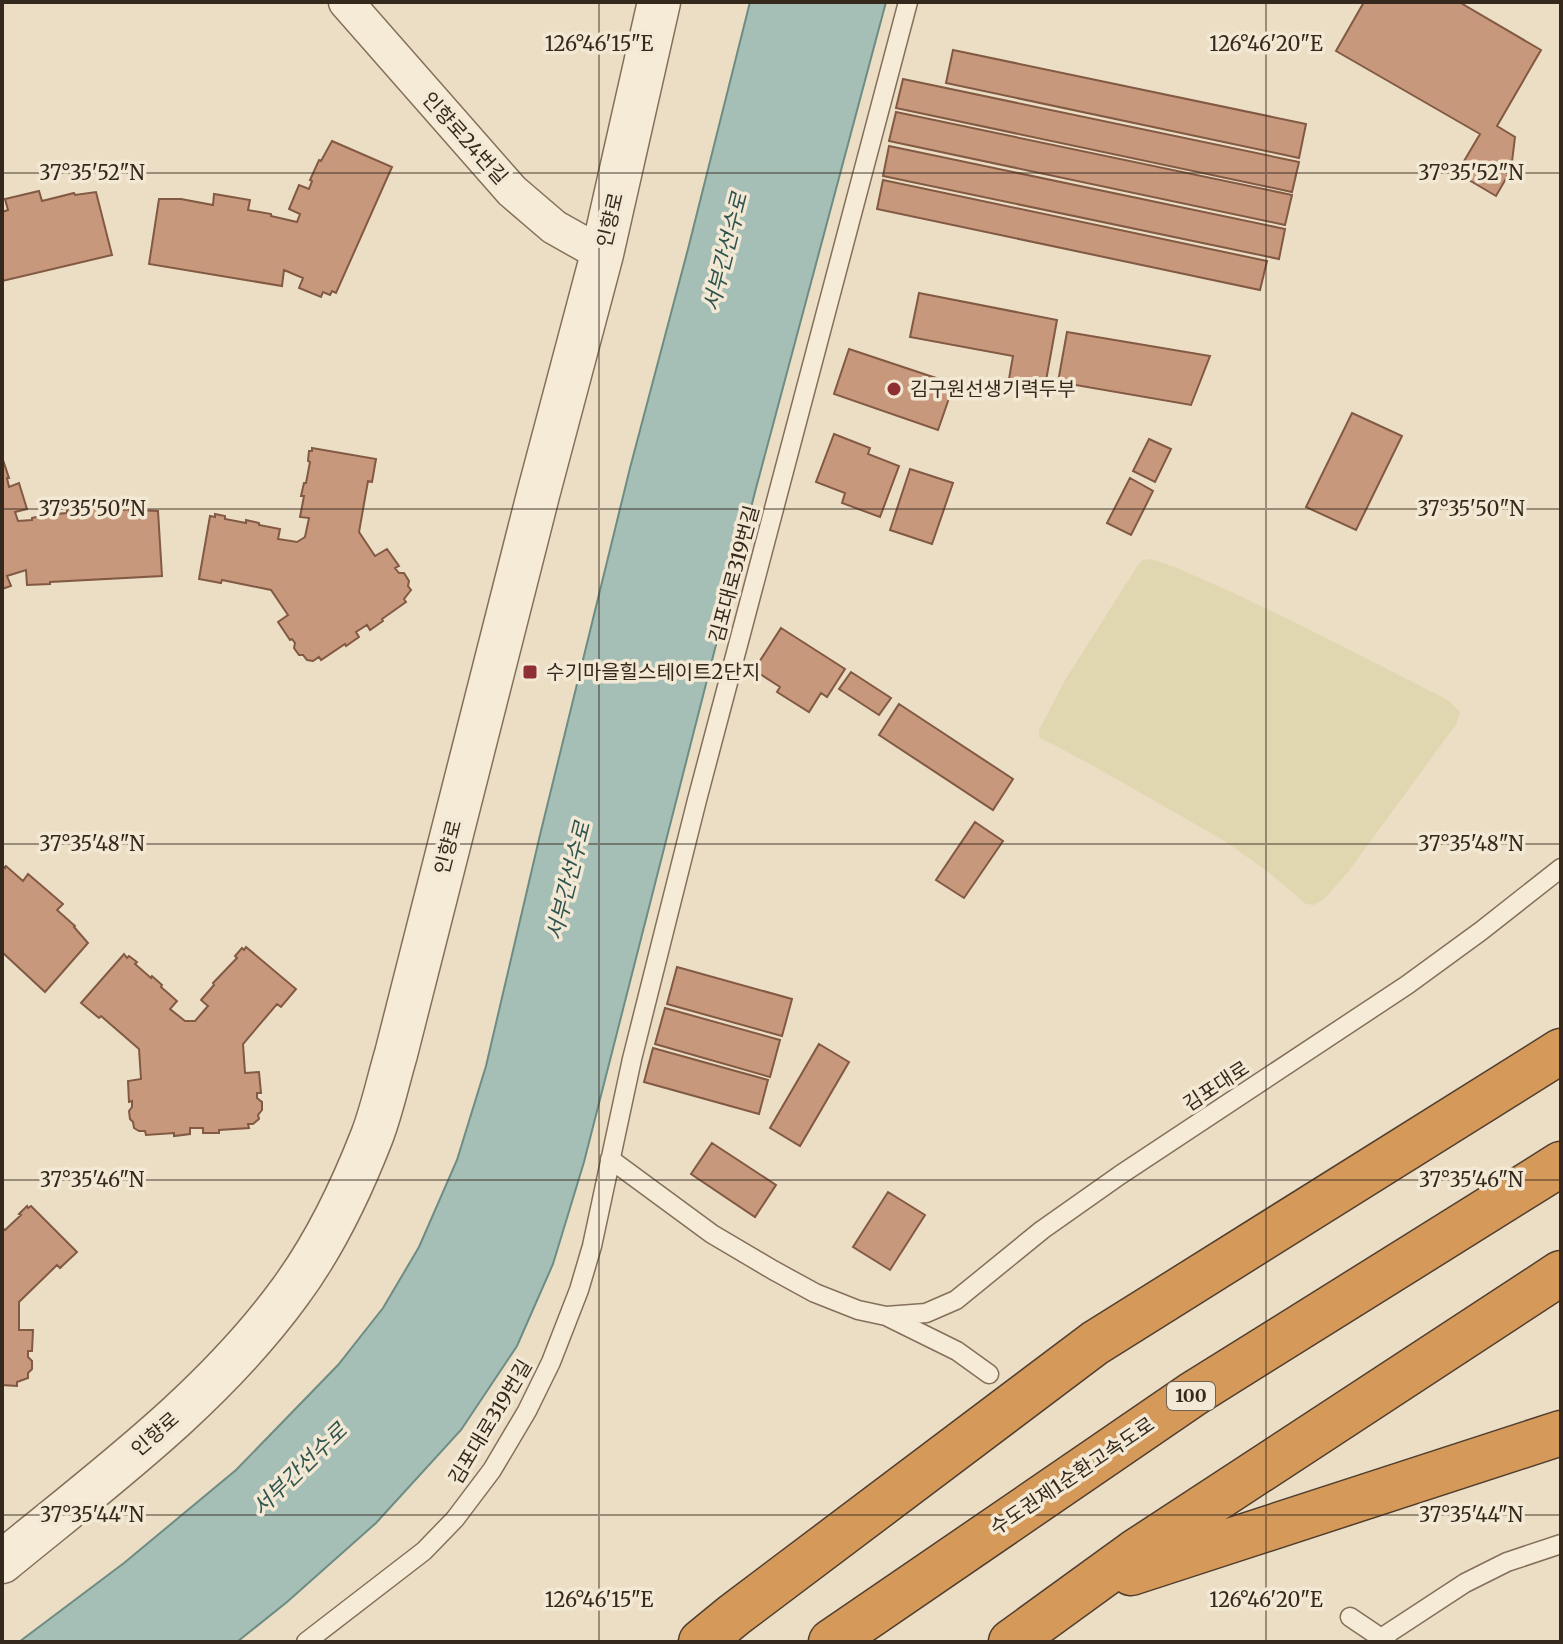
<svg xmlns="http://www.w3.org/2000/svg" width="1563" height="1644" viewBox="0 0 1563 1644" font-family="Merriweather,'Noto Sans KR',serif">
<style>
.farmland{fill:#e0d7b1}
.water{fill:#a5beb6;stroke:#6d8c83;stroke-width:2}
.building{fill:#c7987c;stroke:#825943;stroke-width:2}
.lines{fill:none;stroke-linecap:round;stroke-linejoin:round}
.service-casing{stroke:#846f5b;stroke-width:21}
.minor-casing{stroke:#846f5b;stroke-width:37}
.tertiary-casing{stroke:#846f5b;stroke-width:45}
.motorway-casing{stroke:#523e2f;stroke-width:47}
.service{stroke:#f6ebd6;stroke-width:18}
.minor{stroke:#f6ebd6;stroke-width:34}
.tertiary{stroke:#f6ebd6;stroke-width:42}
.motorway{stroke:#d59a59;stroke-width:44}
.ticks{fill:none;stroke:#35291e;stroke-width:2;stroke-opacity:0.45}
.poi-dot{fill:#8f2f34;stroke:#f3e8d3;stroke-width:3}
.labels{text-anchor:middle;stroke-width:7;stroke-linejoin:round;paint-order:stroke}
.shield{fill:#f3e8d3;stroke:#6e6254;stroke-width:2}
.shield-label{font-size:18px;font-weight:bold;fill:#35291e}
.street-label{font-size:20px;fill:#35291e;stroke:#f3e8d3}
.poi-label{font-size:20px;fill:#35291e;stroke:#f3e8d3;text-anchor:start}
.water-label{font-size:22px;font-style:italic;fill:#2f5450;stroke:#f3e8d3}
.ticks-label{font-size:20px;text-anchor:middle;fill:#35291e;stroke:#f3e8d3;stroke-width:7;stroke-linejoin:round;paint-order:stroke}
</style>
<rect width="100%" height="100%" fill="#ebdec4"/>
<path class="farmland" d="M1151 559 1177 568 1234 593 1302 626 1448 700 1460 712 1457 723 1348 872 1324 899 1314 905 1306 904 1267 871 1223 840 1090 764 1039 737V730L1065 680 1138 565 1143 560Z"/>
<path class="water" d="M750 2H886L755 492 584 1162 553 1264 517 1346 461 1430 376 1523 287 1602 237 1642H19L124 1563 236 1470 338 1365 383 1308 419 1247 457 1160 486 1066 540 835 630 468 688 249Z"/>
<path class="building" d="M1364 2H1459L1541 50 1497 126 1515 137 1511 170 1496 196 1457 173 1480 134 1336 51Z
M953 50 1306 124 1299 158 946 83Z
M903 79 1299 162 1292 192 896 108Z
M896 112 1292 195 1285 225 889 141Z
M332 141 392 167 336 293 332 291 330 295 323 292 321 297 299 288 303 278 284 270 282 286 149 264 159 199H181L213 205 214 194 250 200 248 210 271 214V216L297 222 300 214 289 209 299 185 309 189 312 181 310 180 319 160 321 161Z
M889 146 1285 229 1279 259 883 176Z
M883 180 1267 261 1260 290 877 209Z
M39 191 42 201 74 193 75 195 96 192 112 255 2 281V283V212L8 210 5 199Z
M919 293 1057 320 1045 386 1009 379 1013 356 910 337Z
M1067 332 1210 356 1191 405 1058 382Z
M849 349 954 384 938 430 834 394Z
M1352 413 1402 436 1356 530 1306 507Z
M834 434 870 448 868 454 899 466 880 517 842 503 845 493 816 482Z
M1149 439 1171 449 1155 482 1133 471Z
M312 448 376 459 372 482 368 481 359 532 375 556 387 549 399 566 395 568 399 573H404L409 581 408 586 411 590 404 599 406 602 382 619 383 621 370 630 367 625 356 632 359 637 346 646 345 644 321 660 319 657 313 661 307 660 303 655H299L294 648 295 643 292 639 290 640 278 622 288 615 271 590 222 580 221 583 199 579 210 516 215 517V514L225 516V519L246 523V520L259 523V525L280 529 278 539 297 542 305 537 309 518 300 517 304 496H301L304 483H306L310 462 308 461 309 451H312Z
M2 457 9 478H7L9 487 19 483 27 509 15 512 18 521 32 520V518L44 515 67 513V503L102 500 103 511 136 509V510L158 511 162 576 50 582V584L27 585 26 570 7 576 11 586 2 589Z
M910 469 953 483 932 544 890 530Z
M1130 478 1153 491 1131 535 1107 523Z
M781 628 845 669 827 697 821 693 809 712 777 692 780 687 754 670Z
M851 672 891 698 879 715 839 689Z
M899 704 1013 779 993 810 879 735Z
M975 822 1003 841 964 898 936 880Z
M2 865 5 868 6 866 23 881 28 874 63 904 57 910 75 926 74 927 88 943 45 992 2 952Z
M246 947 296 989 281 1007 277 1004 243 1044 245 1073 259 1072 261 1093H257V1098L262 1102V1110L258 1115 259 1119 253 1124H248L249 1128 219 1130V1133H203V1128H190V1134L174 1136V1133L146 1135 145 1131H139L134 1128 133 1122 130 1119 129 1111 132 1107V1101L129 1102 128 1081 141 1079 139 1049 101 1016 99 1018 81 1003 124 954 127 958 129 956 137 962 135 964 151 978 152 976 162 985 161 987 177 1001 170 1009 185 1021H195L208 1006 201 1000 214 985 213 983 237 958 235 956 242 948 244 950Z
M677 967 792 999 782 1036 667 1004Z
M665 1008 780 1040 770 1077 655 1044Z
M819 1044 849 1062 800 1146 770 1128Z
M653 1048 768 1080 759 1114 644 1082Z
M712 1143 776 1185 755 1217 691 1174Z
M888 1192 925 1215 890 1270 853 1247Z
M27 1206 28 1208 31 1206 77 1252 60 1268 57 1265 19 1302V1330H33L32 1351H28V1357L32 1361V1369L28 1373V1378L17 1382V1386L2 1385V1230L3 1229 5 1230 21 1215 19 1214Z"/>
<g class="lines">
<g class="service-casing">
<path id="service" d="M610 1159 712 1234 773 1270 815 1293 858 1310 886 1316 957 1351 989 1374
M886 1316 926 1313 956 1300 1042 1230 1120 1175 1407 985 1481 931 1561 868
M1350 1617 1387 1642
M1381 1638 1465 1583 1507 1562 1561 1544
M306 1642 424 1551 455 1519 492 1470 527 1411 551 1362 579 1290 592 1246 632 1059 697 800 908 2"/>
</g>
<g class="minor-casing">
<path id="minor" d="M346 2 512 191 554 227 602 254"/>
</g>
<g class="tertiary-casing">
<path id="tertiary" d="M2 1562C103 1479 212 1399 290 1292 324 1246 351 1190 372 1136 382 1110 388 1081 396 1054L538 495 602 254 659 2"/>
</g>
<g class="motorway-casing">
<path id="motorway" d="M1131 1573 1561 1433
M701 1642 734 1615 1095 1343 1561 1051
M831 1642 1193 1394 1561 1164
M1011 1642 1135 1552 1561 1273"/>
</g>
<use href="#service" class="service"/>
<use href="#minor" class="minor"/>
<use href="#tertiary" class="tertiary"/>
<use href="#motorway" class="motorway"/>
</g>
<path class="ticks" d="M599 2V1642M1266 2V1642M2 173H1561M2 509H1561M2 844H1561M2 1180H1561M2 1515H1561"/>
<g class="poi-dot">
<circle cx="894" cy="389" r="8"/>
<rect x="522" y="664" width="16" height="16" rx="4"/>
</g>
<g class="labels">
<rect class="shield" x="1167" y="1382" width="48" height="28" rx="6"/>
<g class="shield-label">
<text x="1191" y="1402">100</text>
</g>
<g class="street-label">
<text transform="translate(465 138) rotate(48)" y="7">인향로24번길</text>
<text transform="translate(610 220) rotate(-77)" y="7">인향로</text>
<text transform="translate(734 574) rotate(-75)" y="7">김포대로319번길</text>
<text transform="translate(448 847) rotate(-76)" y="7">인향로</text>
<text transform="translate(1216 1086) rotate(-33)" y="7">김포대로</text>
<text transform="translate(490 1422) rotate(-59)" y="7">김포대로319번길</text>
<text transform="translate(155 1434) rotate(-41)" y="7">인향로</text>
<text transform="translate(1072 1476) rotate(-34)" y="7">수도권제1순환고속도로</text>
</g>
<g class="poi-label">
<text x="910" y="396">김구원선생기력두부</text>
<text x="546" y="679">수기마을힐스테이트2단지</text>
</g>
<g class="water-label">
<text transform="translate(725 252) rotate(-76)" y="8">서부간선수로</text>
<text transform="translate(568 881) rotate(-76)" y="8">서부간선수로</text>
<text transform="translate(299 1469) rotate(-44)" y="8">서부간선수로</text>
</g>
</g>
<g class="ticks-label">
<text x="599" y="51">126°46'15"E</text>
<text x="1266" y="51">126°46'20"E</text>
<text x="92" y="180">37°35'52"N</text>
<text x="1471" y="180">37°35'52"N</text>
<text x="92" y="516">37°35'50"N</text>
<text x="1471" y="516">37°35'50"N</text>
<text x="92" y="851">37°35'48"N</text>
<text x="1471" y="851">37°35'48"N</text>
<text x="92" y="1187">37°35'46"N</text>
<text x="1471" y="1187">37°35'46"N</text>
<text x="92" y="1522">37°35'44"N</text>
<text x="1471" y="1522">37°35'44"N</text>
<text x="599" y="1607">126°46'15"E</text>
<text x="1266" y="1607">126°46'20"E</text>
</g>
<rect width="1563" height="1644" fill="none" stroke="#35291e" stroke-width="8"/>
</svg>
